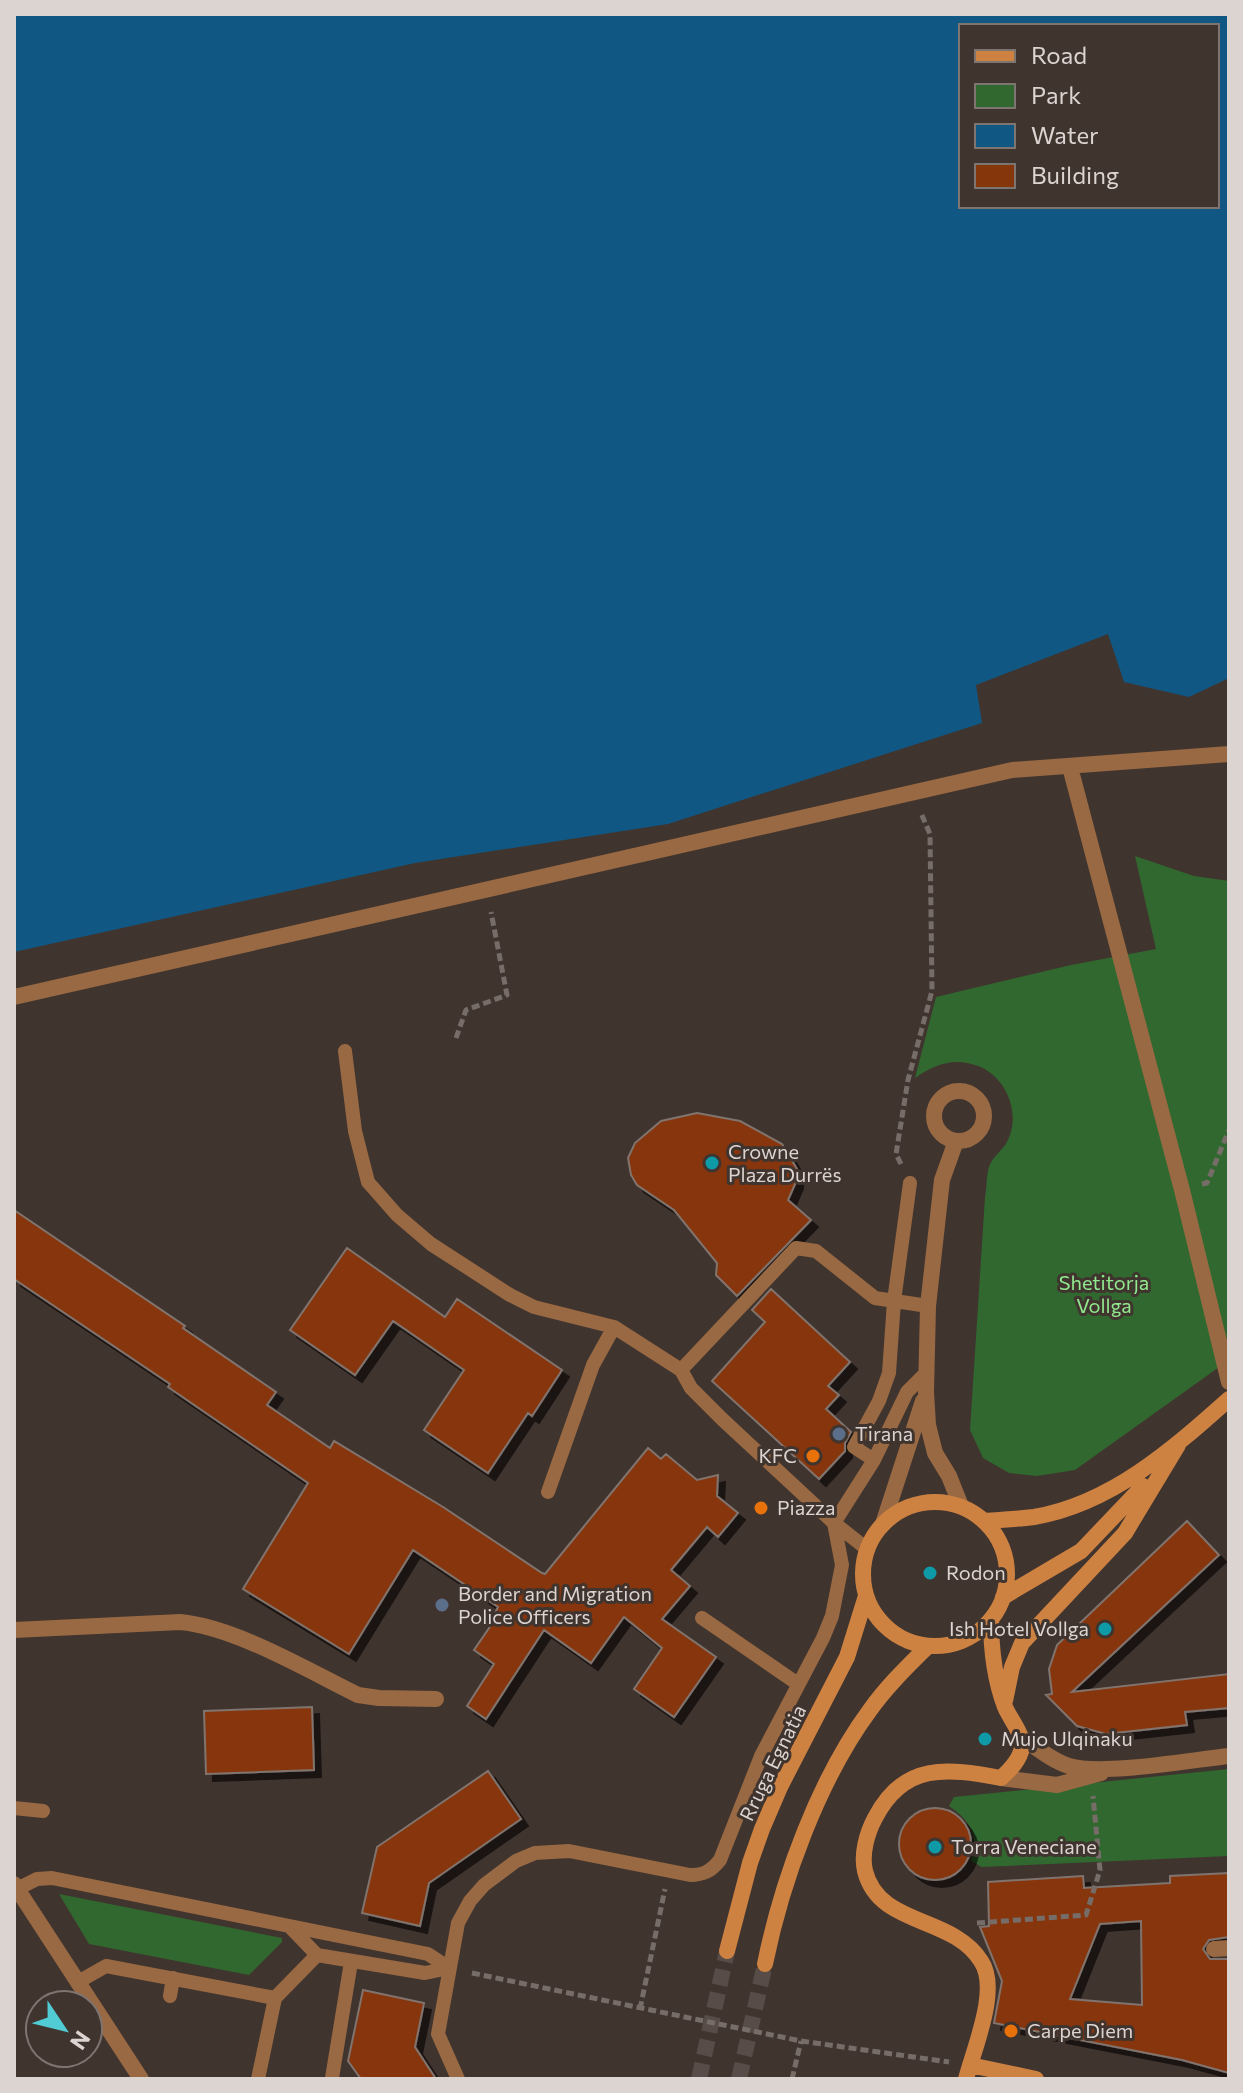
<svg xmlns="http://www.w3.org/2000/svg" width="1243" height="2093" viewBox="0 0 1243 2093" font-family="Commissioner,sans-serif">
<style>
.green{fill:#30682f}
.water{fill:#105883;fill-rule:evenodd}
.building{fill:#86360b;stroke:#81736d;stroke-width:2;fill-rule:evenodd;filter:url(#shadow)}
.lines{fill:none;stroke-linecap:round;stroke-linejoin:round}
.secondary-tunnel{stroke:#574c47;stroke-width:16;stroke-dasharray:16 8;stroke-linecap:butt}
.path{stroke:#776d68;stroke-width:5;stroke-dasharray:8 4;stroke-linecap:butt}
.service{stroke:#986942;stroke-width:14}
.pedestrian{stroke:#986942;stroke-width:16}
.minor{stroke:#986942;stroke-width:16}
.tertiary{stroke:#986942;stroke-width:16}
.secondary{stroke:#ce8242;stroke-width:16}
.culture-dot{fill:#0f9aa8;stroke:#40342f;stroke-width:3}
.service-dot{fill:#5c6f8a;stroke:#40342f;stroke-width:3}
.food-dot{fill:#e8710a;stroke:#40342f;stroke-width:3}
.labels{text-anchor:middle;stroke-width:6;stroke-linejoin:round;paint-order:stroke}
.poi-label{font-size:20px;fill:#dcd4d1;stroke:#40342f;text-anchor:start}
.park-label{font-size:20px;fill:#91e98e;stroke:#40342f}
.street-label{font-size:20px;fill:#dcd4d1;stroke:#40342f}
</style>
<defs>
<filter id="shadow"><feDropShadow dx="7" dy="7" stdDeviation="0" flood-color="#0009"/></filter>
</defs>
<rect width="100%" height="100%" fill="#40342f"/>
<path class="green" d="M1135 856 1194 876 1229 881V1360L1075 1470 1037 1476 1009 1473 983 1458 970 1430 985 1197C987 1188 986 1176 989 1167 992 1157 1002 1151 1007 1142 1022 1114 1006 1076 978 1066 954 1057 935 1064 915 1078L936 997 1071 965 1156 949Z
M1229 1769V1856L982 1867 971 1861C980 1837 970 1820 949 1806L954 1797Z
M59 1894 282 1938V1942L249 1975 89 1944Z"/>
<path class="water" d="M14 14H1229V678L1189 697 1124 682 1108 634 976 685 982 723 668 824 415 863 14 952ZM961 26H1217V206H961Z"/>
<path class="building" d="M697 1113 740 1121 782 1144 797 1169 796 1182 788 1200 811 1220 737 1296 716 1275 717 1263 674 1210 637 1185 631 1175 628 1158 635 1143 661 1121Z
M14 1210 185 1326 183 1328 276 1392 267 1405 330 1448 334 1441 443 1507 542 1573 545 1574 648 1448 661 1459 666 1454 697 1480 718 1475 717 1496 738 1513 718 1537 707 1527 671 1570 690 1586 662 1619 716 1657 674 1717 634 1689 662 1648 624 1617 591 1663 544 1630 486 1719 467 1706 494 1664 474 1650 498 1615 495 1613 498 1607 413 1550 349 1654 243 1589 308 1483 168 1387 170 1384 14 1279Z
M347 1248 445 1317 457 1299 562 1370 532 1416 528 1413 488 1473 424 1430 464 1370 393 1321 355 1375 290 1330Z
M771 1289 850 1362 828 1386 839 1395 826 1409 851 1432 845 1443V1451L819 1479 712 1381 765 1322 752 1310Z
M1187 1521 1219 1555 1072 1692 1229 1674V1708L1185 1712 1187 1725 1106 1734 1077 1726 1046 1695 1052 1694 1049 1669 1057 1645Z
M312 1707 314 1770 206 1774 204 1711Z
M488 1771 521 1819 429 1883 420 1926 362 1913 377 1847Z
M899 1844a36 36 0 1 1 72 0a36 36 0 1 1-72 0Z
M1229 1873V1937L1209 1940 1203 1949 1210 1959H1229V2073L1182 2060 994 2023 1002 1981 980 1927 989 1926 988 1882 1083 1876 1084 1888 1170 1883V1876ZM1141 1921 1142 2005 1070 1999 1100 1924Z
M363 1990 424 2003 415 2047 436 2079H361L348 2061Z"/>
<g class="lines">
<path class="secondary-tunnel" d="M699 2079 727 1951
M739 2079 765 1964"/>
<path class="path" d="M456 1038 466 1010 507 995 491 912
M901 1164 896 1154 908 1080 932 991 930 834 921 813
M1202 1184 1207 1183 1229 1130
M977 1923 1086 1915 1100 1870 1093 1796
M472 1973 801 2041 949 2062
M640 2009 665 1889
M792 2079 801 2041"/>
<path class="service" d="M345 1051 355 1131 368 1182 397 1215 431 1244 510 1295 534 1307 614 1327 681 1370 691 1388 722 1419 834 1523 867 1549
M681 1370 796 1248 816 1251 875 1298 928 1306
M874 1460 854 1447 879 1401 889 1373 894 1301 910 1183
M548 1492 593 1365 614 1327
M702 1618 798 1684
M14 1808 43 1811
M17 1889 37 1879 52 1878 428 1954 449 1968
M291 1928 317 1955 425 1973 449 1968
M78 1982 106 1966 275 1998
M170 1996 173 1978
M332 2078 351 1962
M258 2079 275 1998 317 1955
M458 2079 438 2034 458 1923 470 1901 484 1885 516 1861 535 1853 569 1851 690 1875C704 1875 711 1871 720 1860L761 1756 823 1638 832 1616 842 1565 834 1523 874 1460 907 1392 927 1372"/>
<path class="pedestrian" d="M1070 767 1182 1190 1229 1382
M14 997 1012 770 1229 754"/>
<path class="minor" d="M934 1116a25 25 0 1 1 50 0a25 25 0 1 1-50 0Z
M956 1141 942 1180 928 1306 926 1392 928 1425 935 1453 949 1476 961 1506
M883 1524 923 1401
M14 1630 180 1622C235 1627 307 1670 358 1695L379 1698 436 1699
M14 1884 141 2079
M1214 1949 1229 1948"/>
<path class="tertiary" d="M1022 1738C1037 1748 1052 1761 1069 1766 1102 1776 1191 1760 1229 1756
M1001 1778 1057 1785 1101 1773"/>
<path class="secondary" d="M863 1574a72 72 0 1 1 144 0a72 72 0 1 1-144 0Z
M985 1521C1001 1520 1018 1519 1034 1517 1111 1504 1173 1449 1229 1399
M1003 1597 1081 1551 1143 1486
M1005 1701 1012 1667 1022 1643 1125 1533 1178 1445
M727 1951 750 1863 762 1829 780 1787 847 1657 866 1596
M765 1964C782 1880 819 1779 870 1710 887 1686 908 1666 928 1646
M970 2065 1036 2079
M966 2079C974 2048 1000 1989 981 1961 952 1915 879 1927 865 1871 861 1854 867 1833 875 1818 904 1762 947 1768 1001 1778 1010 1770 1020 1760 1022 1747 1023 1733 1010 1719 1005 1707 994 1678 991 1649 991 1619"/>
</g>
<g class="culture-dot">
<circle cx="712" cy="1163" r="8"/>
<circle cx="930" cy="1573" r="8"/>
<circle cx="1105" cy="1629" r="8"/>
<circle cx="985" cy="1739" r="8"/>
<circle cx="935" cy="1847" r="8"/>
</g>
<g class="service-dot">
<circle cx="839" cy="1434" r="8"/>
<circle cx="442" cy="1605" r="8"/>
</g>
<g class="food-dot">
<circle cx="813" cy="1456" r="8"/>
<circle cx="761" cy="1508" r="8"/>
<circle cx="1011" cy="2031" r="8"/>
</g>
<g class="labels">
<g class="poi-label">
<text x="728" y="1159">Crowne<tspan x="728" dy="23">Plaza Durrës</tspan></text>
<text x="855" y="1441">Tirana</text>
<text x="797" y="1463" text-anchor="end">KFC</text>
<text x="777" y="1515">Piazza</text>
<text x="946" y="1580">Rodon</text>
<text x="458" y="1601">Border and Migration<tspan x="458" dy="23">Police Officers</tspan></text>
<text x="1089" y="1636" text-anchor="end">Ish Hotel Vollga</text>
<text x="1001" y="1746">Mujo Ulqinaku</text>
<text x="951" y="1854">Torra Veneciane</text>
<text x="1027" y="2038">Carpe Diem</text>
</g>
<g class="park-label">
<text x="1104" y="1290">Shetitorja<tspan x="1104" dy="23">Vollga</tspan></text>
</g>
<g class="street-label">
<text transform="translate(773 1763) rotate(-64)" y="7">Rruga Egnatia</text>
</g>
</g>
<rect width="1243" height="2093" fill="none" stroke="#dcd4d1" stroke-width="32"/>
<rect x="959" y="24" width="260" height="184" fill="#40342f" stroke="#7e7470" stroke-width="2"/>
<rect x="975" y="50" width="40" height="12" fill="#ce8242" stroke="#7e7470" stroke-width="2"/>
<text x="1031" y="64" font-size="24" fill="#dcd4d1">Road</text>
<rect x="975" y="84" width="40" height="24" fill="#30682f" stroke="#7e7470" stroke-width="2"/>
<text x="1031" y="104" font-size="24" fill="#dcd4d1">Park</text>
<rect x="975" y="124" width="40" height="24" fill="#105883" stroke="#7e7470" stroke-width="2"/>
<text x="1031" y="144" font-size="24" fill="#dcd4d1">Water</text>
<rect x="975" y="164" width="40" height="24" fill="#86360b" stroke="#7e7470" stroke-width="2"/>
<text x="1031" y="184" font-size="24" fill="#dcd4d1">Building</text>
<g transform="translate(64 2029) rotate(125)"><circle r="38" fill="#40342f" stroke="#7e7470" stroke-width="2"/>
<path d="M0-6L14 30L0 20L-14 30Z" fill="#51ccd4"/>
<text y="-12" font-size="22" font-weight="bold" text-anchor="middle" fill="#dcd4d1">N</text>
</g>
</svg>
